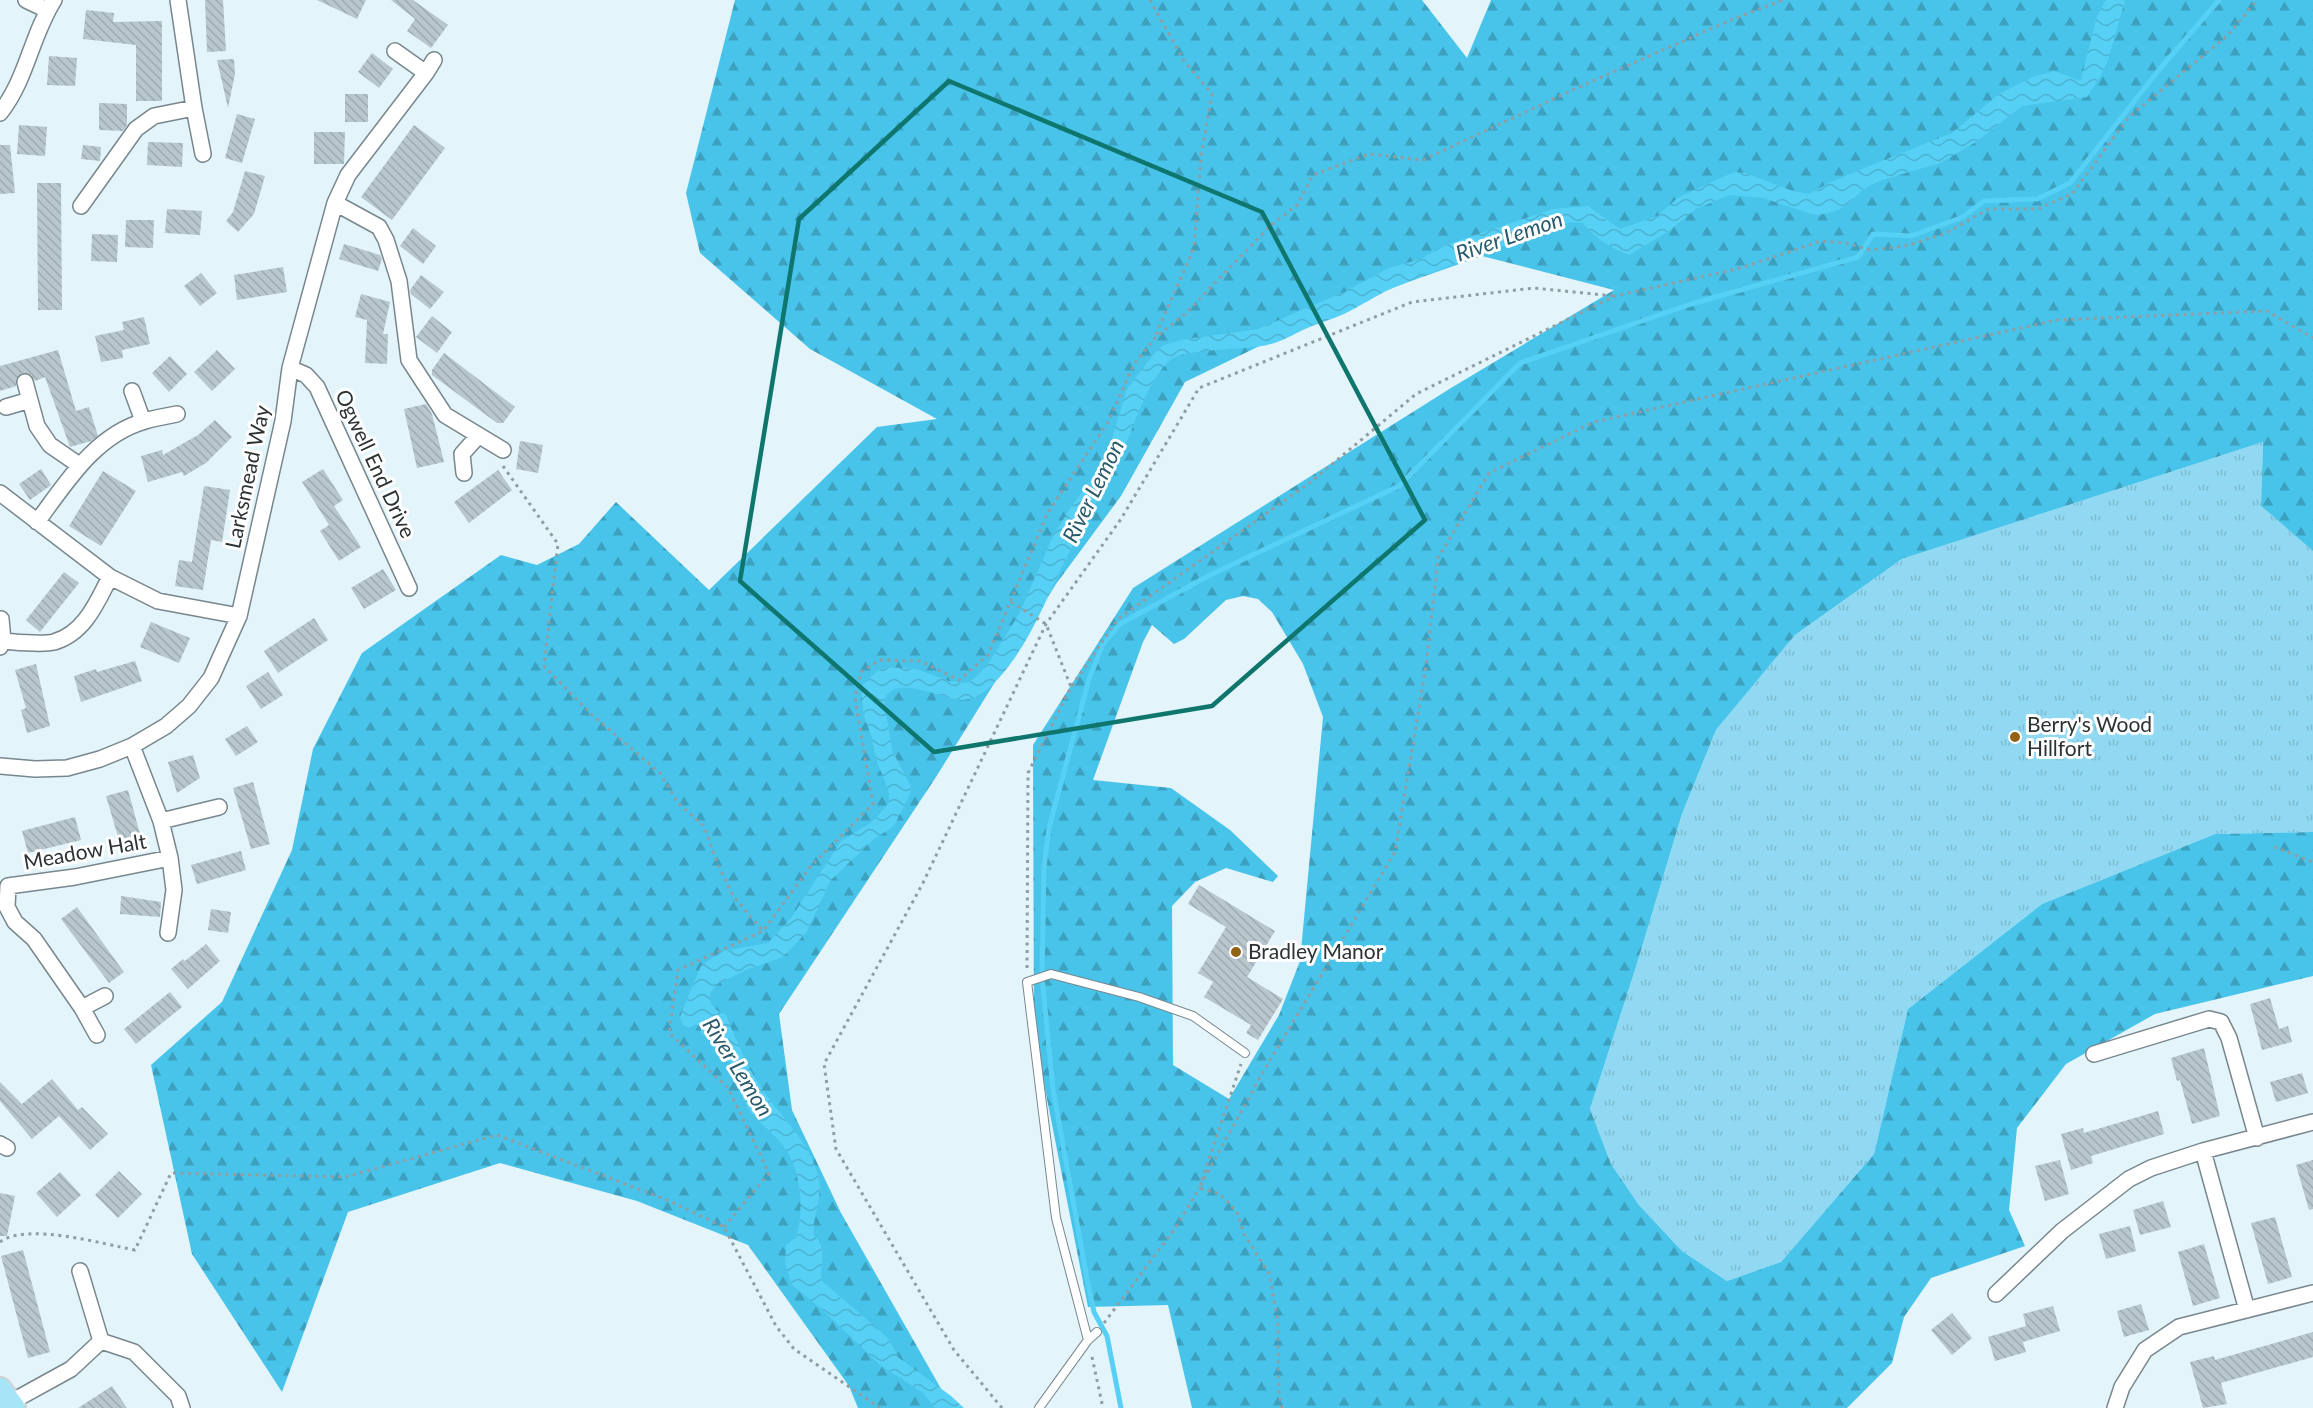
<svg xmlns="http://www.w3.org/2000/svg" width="2313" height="1408" viewBox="0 0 2313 1408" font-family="Lato,sans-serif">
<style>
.grass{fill:url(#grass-tufts)}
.forest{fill:url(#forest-firs);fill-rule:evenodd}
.water{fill:url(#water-waves)}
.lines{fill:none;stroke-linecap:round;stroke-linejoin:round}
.stream{stroke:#56d0f5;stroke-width:5}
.building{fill:url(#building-back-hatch)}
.service-casing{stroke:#78878d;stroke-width:10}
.minor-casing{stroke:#78878d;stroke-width:18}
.primary-casing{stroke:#d0d2d2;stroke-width:26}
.path{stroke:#919da2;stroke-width:3;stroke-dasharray:3 4.5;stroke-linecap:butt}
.service{stroke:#fff;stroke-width:8}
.minor{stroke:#fff;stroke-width:15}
.primary{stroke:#a6e5f8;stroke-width:22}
.marked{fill:none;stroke:#0f766e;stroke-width:4.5;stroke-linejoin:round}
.poi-dot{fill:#946214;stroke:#fefefe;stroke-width:2}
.labels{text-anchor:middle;stroke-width:6;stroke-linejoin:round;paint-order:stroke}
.street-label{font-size:21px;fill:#2b3234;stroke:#fefefe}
.poi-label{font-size:21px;fill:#2b3234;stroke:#fefefe;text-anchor:start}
.water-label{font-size:22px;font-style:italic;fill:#275a6a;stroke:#fefefe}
</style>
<defs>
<pattern id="grass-tufts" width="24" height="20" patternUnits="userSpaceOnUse" patternTransform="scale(1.5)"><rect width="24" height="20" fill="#91d9f3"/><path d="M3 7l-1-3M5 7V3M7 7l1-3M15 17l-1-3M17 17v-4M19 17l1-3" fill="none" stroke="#7dbbd1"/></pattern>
<pattern id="forest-firs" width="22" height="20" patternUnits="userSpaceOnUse" patternTransform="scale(1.5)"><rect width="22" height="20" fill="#48c4ea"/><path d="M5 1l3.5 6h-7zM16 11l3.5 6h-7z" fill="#3ca0be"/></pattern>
<pattern id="water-waves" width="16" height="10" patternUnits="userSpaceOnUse" patternTransform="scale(1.5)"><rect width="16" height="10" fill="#56d0f5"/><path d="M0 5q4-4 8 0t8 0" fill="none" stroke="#4bb3d3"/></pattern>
<pattern id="building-back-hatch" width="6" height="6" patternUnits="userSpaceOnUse" patternTransform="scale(1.5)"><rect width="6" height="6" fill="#b7c7cd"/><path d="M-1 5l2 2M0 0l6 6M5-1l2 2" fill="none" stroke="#9eabb1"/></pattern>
</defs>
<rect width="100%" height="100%" fill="#e3f4fb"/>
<path class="grass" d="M2263 442 2261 506 2313 551V832L2215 834 2042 904 1908 1009 1874 1154 1781 1262 1727 1281 1682 1251 1639 1205 1611 1164 1590 1109 1635 970 1682 814 1716 730 1795 635 1902 559Z"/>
<path class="forest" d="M735 0H1422L1467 58 1491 0H2313V551L2261 506 2263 442 1902 559 1795 635 1716 730 1682 814 1635 970 1590 1109 1611 1164 1639 1205 1682 1251 1727 1281 1781 1262 1874 1154 1908 1009 2042 904 2215 834 2313 832V976L2155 1014 2066 1064 2017 1128 2009 1210 2025 1246 1931 1278 1904 1317 1892 1363 1847 1408H1192L1168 1305 1088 1307 1034 1033 1033 745 1133 588 1451 388 1614 290 1482 256 1351 302 1185 382 1121 496 1056 584 936 777 779 1014 792 1110 841 1213 952 1408H858L849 1386 748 1245 637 1201 500 1163 348 1212 282 1392 192 1254 151 1065 222 1002 292 850 313 749 362 653 501 555 537 565 579 544 616 502 709 590 877 427 937 419 810 349 700 253 686 193ZM1243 596 1258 599 1272 612 1303 664 1323 717 1300 961 1279 1015 1229 1099 1173 1065 1172 906 1195 882 1226 868 1273 882 1278 876 1230 830 1171 788 1093 780 1143 642 1152 625 1174 644 1184 639 1226 600Z"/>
<path class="water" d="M2106 0H2125L2108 60 2100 77 2087 97 2022 106 1976 142 1940 163 1879 181 1864 189 1845 206 1836 211 1819 215 1812 214 1763 198 1730 195 1696 209 1666 233 1629 255C1609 247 1596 239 1583 223L1571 222C1511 242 1452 264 1393 288 1376 295 1361 306 1344 314 1331 320 1318 323 1305 329 1294 334 1283 341 1271 344 1248 351 1182 347 1168 362 1145 386 1136 423 1122 452 1104 491 1081 528 1062 567 1043 606 1028 646 998 679 988 689 978 699 963 700 942 700 894 671 884 701L892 750 911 787 910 794 894 826 873 840 831 880 806 933 783 957 746 970 718 984 710 993C709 1006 715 1010 726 1015 736 1040 746 1064 760 1086 779 1116 809 1140 818 1175 824 1196 812 1214 814 1235 827 1246 821 1265 821 1280L888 1338 899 1358 951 1396 964 1408H935L922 1392 880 1365 823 1310 792 1285 785 1264 786 1245 796 1238C805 1209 801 1165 780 1142 769 1129 755 1120 746 1105 740 1094 739 1082 734 1070 728 1058 713 1040 701 1033V1026L696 1024 689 1028 683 1025 680 1018 682 1011 701 966 722 951 768 943 791 918 841 841 872 822 889 803V792L876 759 872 738 865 719 862 702V686L877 671 887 667 916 669 949 681 966 683 975 678 988 664 1019 614 1053 536 1071 507 1099 469 1113 435 1127 389 1157 350 1164 345 1181 340 1258 329 1346 291 1389 268 1421 259 1443 246 1553 209 1588 206 1620 229 1657 216 1679 197 1734 172 1745 173 1793 191 1809 194 1827 184 1864 168 1952 133 1999 94 2033 77 2054 71 2078 80 2081 79 2097 16Z"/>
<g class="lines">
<path class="stream" d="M1121 1408 1107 1336 1094 1312 1087 1279 1053 1089 1042 977 1044 867 1049 828 1089 679 1103 644 1120 624 1208 576 1399 486 1520 363 1691 304 1858 257 1873 234 1911 236 1963 217 1984 201 2037 199 2070 183 2158 71 2219 0"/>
</g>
<path class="building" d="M205 0H223L226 51 207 52Z
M317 0H366L357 19Z
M391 0H413L448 25 431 48 407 31 415 19Z
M86 10 114 13 113 22 162 21V101H136V45L83 39Z
M372 53 393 69 379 88 358 72Z
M49 56 77 58 75 86 47 85Z
M234 59 235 74 228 108 217 60Z
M345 94H368V122H345Z
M99 103 127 104V125L123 131 99 130Z
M237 114 255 119 242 163 225 158Z
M19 125 47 127 45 156 17 154Z
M414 125 445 148 392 220 361 197Z
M314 132H345L344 164H314Z
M148 142 183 143 182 167 147 165Z
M0 145H10L15 193 0 194Z
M83 145 101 147 100 161 81 159Z
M245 171 265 176 254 214 238 232 226 221 233 212Z
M37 183H61L62 310H38Z
M167 209 202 211 200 235 165 233Z
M126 220H154L153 248 125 247Z
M413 228 436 246 423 264 400 246Z
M92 234 118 235 117 262 91 261Z
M344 244 380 255 382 259 378 271 339 259Z
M283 267 287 292 237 300 234 275Z
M201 273 217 293 200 306 184 286Z
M421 275 444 292 430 309 411 294 410 290Z
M361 294 390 302 383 334H388L387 364 365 363 367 320 355 317Z
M432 316 452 332 437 353 416 337Z
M144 317 150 344 122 350 123 358 101 362 95 336 124 330 122 322Z
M58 350 76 411 89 407 98 436 91 441 70 447 45 377 35 381 31 375 22 373 16 379V386L0 391V366Z
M217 350 235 369 212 391 194 372Z
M444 353 515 407 503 423H497L432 375V370Z
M170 356 187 374 169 392 152 373Z
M426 404 432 414 444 462 417 468 404 409Z
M215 420 232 437 206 463 184 476 182 472 148 482 141 456 162 450 163 455 198 435Z
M520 441 543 445 538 473 516 469Z
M41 469 51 485 30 500 19 484Z
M323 469 343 500 334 506 361 547 339 561 320 531 329 525 302 482Z
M498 470 512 490 469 523 454 502Z
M103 471 136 491 101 546 69 526Z
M204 486 230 490 222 542 211 540 203 590 175 586 179 560 192 562Z
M383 569 396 590 364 609 351 588Z
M64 572 79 583 40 632 26 620Z
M314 618 328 640 278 673 264 651Z
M151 622 190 638 179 663 140 647Z
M135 661 142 681 81 702 74 676 96 669 97 672Z
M36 664 50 726 27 733 21 710 26 708 15 670Z
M268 672 283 695 261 709 246 686Z
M247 726 258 742 236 756 225 739Z
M193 755 200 778 177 793 168 762Z
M253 782 270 844 251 849 233 788Z
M128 790 140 834 119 840 106 796Z
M75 817 81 840 28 853 22 831Z
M241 851 246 870 197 884 191 865Z
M1199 885 1275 931 1247 977 1283 999 1258 1040 1246 1033 1251 1025 1204 997 1213 982 1198 973 1226 927 1188 904Z
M121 896 161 902 160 917 120 914Z
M77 907 124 972 109 983 61 919Z
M211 909 231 912 228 933 208 930Z
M206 944 220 961 188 989 171 969 183 959 185 961Z
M170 992 182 1007 136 1044 124 1029Z
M2270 998 2279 1029 2288 1026 2292 1042 2262 1050 2250 1004Z
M2204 1048 2220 1116 2192 1124 2180 1080 2177 1081 2171 1058Z
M2302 1073 2308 1093 2276 1102 2270 1082Z
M52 1079 78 1110 82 1107 108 1134 90 1150 59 1116 32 1139 0 1101V1082L22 1104Z
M2158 1111 2164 1134 2091 1156 2093 1163 2071 1170 2061 1134 2083 1128 2084 1133Z
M2060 1160 2069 1194 2045 1201 2035 1166Z
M2313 1160V1209L2309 1210 2296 1165Z
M119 1171 142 1194 118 1218 95 1195Z
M60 1172 81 1195 57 1217 36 1193Z
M0 1193 15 1196 7 1236H0Z
M2163 1201 2171 1227 2140 1235 2133 1210Z
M2275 1217 2292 1277 2268 1284 2251 1223Z
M2130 1226 2136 1251 2106 1259 2099 1234Z
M2204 1244 2220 1298 2193 1306 2178 1252Z
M23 1250 50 1352 28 1358 1 1256Z
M2141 1304 2149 1330 2124 1337 2117 1311Z
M2053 1306 2060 1331 2023 1342 2026 1352 1995 1361 1988 1337 2026 1326 2023 1314Z
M1952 1313 1972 1338 1952 1355 1931 1330Z
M2313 1332V1357L2221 1383 2227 1404 2203 1408 2190 1362 2214 1356 2215 1360Z
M112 1386 127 1408H78Z"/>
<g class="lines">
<g class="service-casing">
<path id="service" d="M1088 1340 1056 1218 1027 982 1051 974 1139 997 1193 1016 1245 1053
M1039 1408 1088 1340 1097 1332"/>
</g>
<g class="minor-casing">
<path id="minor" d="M26 0 47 10
M178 0 194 108 203 154
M426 73 434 60
M0 113C27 79 31 36 54 0
M335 203 379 227 386 240 399 281 409 360 445 415 503 450
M81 206 136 129 154 116 194 108
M290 368 306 375 317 387 409 588
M25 382 37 426 50 445 79 465
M132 391 143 421
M6 407 30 400
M464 473 462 454 478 436
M0 493 110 577 158 601 239 616
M37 522C66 483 95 435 145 421 155 418 166 416 177 414
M3 641C17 642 41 645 54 642 85 633 97 602 110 577
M0 647 3 641 1 619
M0 766 35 769 67 768 100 759 132 746 166 726 189 706 211 678 239 616 283 421 290 368 335 203 348 175 426 73 395 51
M161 821 219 807
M168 933 174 890 170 858
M82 1008 105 996
M97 1035 82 1008 34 939 15 922 7 907 8 886 75 877 170 858 161 821 132 746
M2094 1054 2209 1019 2221 1022 2229 1038 2257 1138
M0 1144 7 1148
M2203 1151 2247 1310
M80 1271 101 1341
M1996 1294 2062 1231 2129 1179 2151 1168 2203 1151 2313 1122
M11 1402 71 1369 101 1341 134 1352 178 1396 182 1408
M2115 1408 2122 1387 2145 1350 2179 1327 2313 1293"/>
</g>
<g class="primary-casing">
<path id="primary" d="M0 1389 14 1408"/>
</g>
<path class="path" d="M1150 0 1184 61 1212 94 1201 156 1194 248 1155 336
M503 466 558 544 544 666 591 714 660 773 678 803 704 826 717 862 733 896 763 931
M1011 602 1046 624 1071 687
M2274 847 2313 862
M1027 968 1028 773 1071 687 1118 619 1312 481 1416 394 1615 296 1741 268 1821 241 1846 243 1870 250 1905 246 1944 234 1989 209H2038L2072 194 2129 117 2227 36 2257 0
M1202 1180 1241 1064
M724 1227 769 1173 728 1088 669 1033 678 970 763 931 811 866 873 804 855 698 861 672 880 660 920 661 959 680 988 655 1047 514 1108 422 1134 364 1155 338 1185 314 1270 226 1297 205 1313 175 1369 154 1423 160 1577 88 1733 19 1783 0
M0 1242C26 1222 103 1244 135 1250L171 1173 345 1177 497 1135 667 1200 724 1227 776 1326 794 1349 880 1408
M1104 1323 1174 1230 1200 1187
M1092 1357 1103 1408
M1002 1408 954 1350 836 1149 824 1064 923 883 1046 624 1121 519 1199 388 1412 302 1534 288 1614 296
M1282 1408 1279 1396 1278 1321 1269 1274 1244 1234 1237 1212 1220 1194 1199 1188 1263 1072 1395 852 1426 666 1438 558 1489 473 1594 422 2057 320 2267 311 2313 338"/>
<use href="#service" class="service"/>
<use href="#minor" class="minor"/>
<use href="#primary" class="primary"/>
</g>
<path class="marked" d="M949 81 1262 212 1425 520 1212 706 934 752 740 581 799 219Z"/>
<g class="poi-dot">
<circle cx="2015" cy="737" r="6"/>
<circle cx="1236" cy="952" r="6"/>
</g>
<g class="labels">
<g class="street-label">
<text transform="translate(375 464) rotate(65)" y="7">Ogwell End Drive</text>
<text transform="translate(248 477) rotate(-78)" y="7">Larksmead Way</text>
<text transform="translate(85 852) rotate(-10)" y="7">Meadow Halt</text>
</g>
<g class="poi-label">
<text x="2027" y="732">Berry's Wood<tspan x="2027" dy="24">Hillfort</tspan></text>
<text x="1248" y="959">Bradley Manor</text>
</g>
<g class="water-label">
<text transform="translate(1509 236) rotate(-19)" y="8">River Lemon</text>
<text transform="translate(1093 491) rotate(-64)" y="8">River Lemon</text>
<text transform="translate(738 1067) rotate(58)" y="8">River Lemon</text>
</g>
</g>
</svg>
